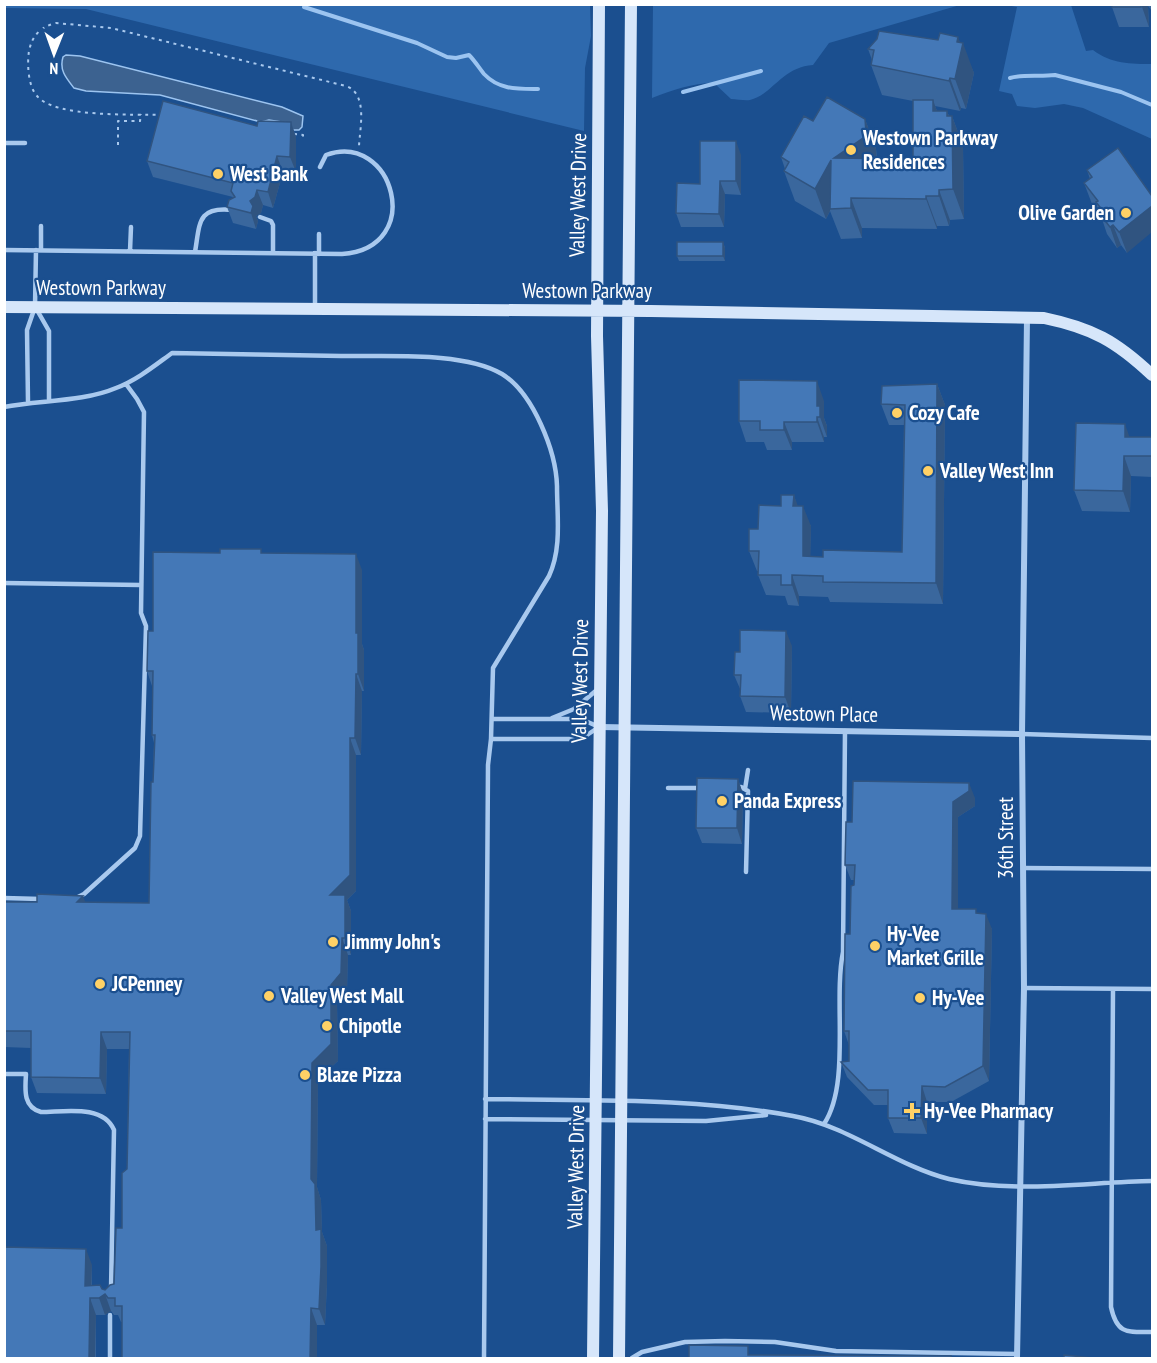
<svg xmlns="http://www.w3.org/2000/svg" width="1157" height="1363" viewBox="0 0 1157 1363" font-family="'PT Sans Narrow',sans-serif">
<style>
.green{fill:#2e69ad}
.water{fill:#3c6290;stroke:#9cc4f0;stroke-width:1.5}
.lines{fill:none;stroke-linecap:round;stroke-linejoin:round}
.stream{stroke:#9cc4f0;stroke-width:4}
.path{stroke:#a9c9ee;stroke-width:2;stroke-dasharray:3 4.5;stroke-linecap:butt}
.lane{stroke:#a9c9ee;stroke-width:4.5}
.street{stroke:#a9c9ee;stroke-width:6}
.secondary{stroke:#d6e6fa;stroke-width:12}
.wall{fill:#3a679d}
.shaded-wall{fill:#305480}
.building{fill:#4478b7;stroke:#305480;stroke-width:1.5}
.poi-dot{fill:#ffd166;stroke:#1b4f8f;stroke-width:2}
.labels{text-anchor:middle;stroke-width:4.5;stroke-linejoin:round;paint-order:stroke}
.poi-label{font-size:21px;font-weight:bold;fill:#fff;stroke:#1b4f8f;text-anchor:start}
.street-label{font-size:21px;fill:#fff;stroke:#1b4f8f}
</style>
<rect width="100%" height="100%" fill="#1b4f8f"/>
<path class="green" d="M5 4 590 5 591 36 585 68 584 131 86 9 5 8Z
M653 5V4L960 5 829 43 813 65C782 67 772 95 750 100 745 101 737 99 731 99L714 83C692 83 673 90 652 98Z
M1006 5H1071L1086 51 1093 50C1111 64 1131 64 1152 64V139L1083 108 1064 104 1035 108 1017 106 1012 94 999 91 1017 7Z"/>
<path class="water" d="M66 55 80 56 282 107 303 116 302 127 299 130H293L288 123 269 120 261 122 160 95 86 91 74 88C66 78 59 70 63 57Z"/>
<g class="lines">
<path class="stream" d="M304 7 417 43 447 57 456 58 469 55C475 61 479 68 484 74 499 90 518 89 538 89
M1010 78C1025 74 1039 77 1055 75L1121 92 1152 105
M683 92 761 71"/>
<path class="path" d="M163 115C134 114 55 118 37 96 28 86 27 64 29 51 32 36 40 27 56 23L111 28 346 86C368 94 360 127 359 146
M294 134 303 135V141
M118 145V121H140L141 114"/>
<path class="lane" d="M4 143H25
M260 217 271 221 273 225V253
M4 250 342 254C427 248 393 130 326 155L320 167
M41 250V226
M130 251 131 227
M195 252C200 223 197 206 233 210
M319 254V234
M315 308V253
M37 310 49 331V400
M28 402 27 330 35 307 36 250
M4 407C40 400 83 402 116 388 137 380 154 366 172 353 228 354 285 355 341 356 386 357 463 351 502 374 533 393 556 451 557 486 557 516 562 548 549 576L493 668 491 739 488 765 484 1358
M4 583 140 585
M552 718 574 709 598 689
M492 719H581L599 727
M1022 734 1152 738
M491 739H581L596 729
M668 788H702
M737 788 741 787 748 791 746 872
M745 789 748 770
M1023 868 1152 869
M4 898 41 899
M76 898 84 894 135 848 140 836 146 626 141 613 144 412 137 399 126 384
M1024 988 1152 989
M1113 989 1111 1307C1117 1335 1128 1332 1152 1332
M4 1074H26C25 1090 23 1107 41 1112 64 1112 103 1104 114 1130L111 1290
M485 1099C587 1101 692 1097 793 1116 849 1126 894 1165 949 1179 1013 1194 1087 1182 1152 1181
M485 1119 706 1121 766 1115
M824 1124C851 1083 833 1002 843 952L845 731
M110 1358V1315
M632 1358 642 1352 685 1342 725 1341 775 1342 836 1351 1017 1354"/>
<path class="street" d="M600 727 1022 734
M1017 1358 1024 988 1022 734 1027 318"/>
<path class="secondary" d="M4 307 651 311 1044 318C1092 328 1116 341 1152 375
M593 1358 602 511 597 336 599 4
M619 1358 631 4"/>
</g>
<path class="wall" d="M1112 4H1152V11L1148 6 1149 27H1119L1112 7Z
M877 39 938 40 960 42 974 73 966 109 961 108 960 111 935 106 937 111H947L949 116H952L963 146 964 219 950 220 949 226H937V229L862 228V238L841 239 830 211 826 219 795 201 784 171 785 169 781 157 813 121 865 119 876 149 877 158 913 159V101L882 95 871 65 872 60 868 49Z
M291 122 296 137V172H283L273 208 263 205 261 213 256 216 258 221 256 229 233 223 227 207 233 197 153 177 147 161 257 126Z
M1118 148 1127 253 1121 245 1117 248 1107 234 1100 213 1092 204 1084 183 1090 179 1087 170Z
M741 155V195L725 194 724 227H681L676 213 700 184Z
M723 242 725 248V261H679L677 256Z
M937 384 945 405 943 604 830 602 828 597 799 596V606L788 605 785 596 766 595 758 575 759 571H757L749 551 758 529 781 506 794 495 797 506 811 526 810 557H823L902 552 904 425H889L881 404Z
M824 401V418L827 426V437H824V442H792V450H767L764 442H746L739 421Z
M1130 437H1152V477L1131 476 1130 512 1082 511 1074 490Z
M262 553 362 570V644L364 650V691H362L361 755H356V891L347 900 351 911V955H348L347 990 337 1002 338 1061 318 1079 317 1187 321 1200 322 1232 327 1246V1284L325 1325H317V1359H122V1322H121L118 1315H114L111 1311 105 1315H96V1359H4L92 1265V1286L105 1290 114 1284 122 1228 127 1169 129 1049H107L106 1094 37 1093 31 1077V1048L4 1047V902L149 903 154 743 152 735V686L147 671Z
M792 646 791 713 746 712 740 696 741 691 734 675 740 652Z
M738 779 743 794 742 844 702 843 696 828Z
M975 798V806L958 817V909L978 913 992 929 989 1081 951 1102H927V1134L894 1133 888 1118V1105H874L847 1077 841 1062 849 1061V1045L844 1031 855 880H851L845 865 852 822Z"/>
<path class="shaded-wall" d="M1141 4H1148V6L1149 27Z
M958 37 962 47 963 43 974 73 966 109 955 79Z
M950 78 961 108 960 111 949 81Z
M933 100 944 130 933 111Z
M947 111 952 125V116L963 146 964 219 953 189Z
M865 119 876 149 877 163 834 158Z
M291 122 296 137V172L290 157Z
M736 141 741 155V195L736 181Z
M277 156 283 172 273 208 268 192Z
M831 160 830 209V211L826 219 815 189Z
M720 181 725 194 724 227 719 214Z
M257 190 263 205 261 213 256 216 258 221 256 229 251 213 250 201Z
M939 190 950 220 949 226 939 196Z
M926 196 937 226V229L926 199Z
M851 198 862 228V238L851 208Z
M1152 206V232L1127 253 1119 232Z
M1113 225 1121 245 1117 248 1110 227Z
M723 242 725 248V261L723 256Z
M817 381 824 401V418L827 426V437L820 417 817 406Z
M937 384 945 405 943 604 936 583Z
M817 417 824 437V442L817 422Z
M784 422 792 442V450L784 430Z
M1125 424 1132 444V457L1125 437Z
M1124 456 1131 476 1130 512 1123 491Z
M794 495 801 515 793 506Z
M803 506 811 526 810 577 803 556Z
M356 554 362 570V644L364 650V691L358 674 356 633Z
M792 575 799 596V606L792 585Z
M786 631 792 646 791 713 785 697Z
M356 674 362 691 361 755 355 738Z
M350 738 356 755V891L347 900 351 911V955L330 895Z
M738 779 743 794 742 844 737 828Z
M969 783 975 798V806L958 817V924L952 909 953 802Z
M83 896 89 912 77 902Z
M986 914 992 929 989 1081 983 1066Z
M342 938 348 955 347 990 337 1002 338 1061 318 1079 317 1187 321 1200 322 1232 327 1246V1284L325 1325 319 1309 316 1230 311 1179 312 1063Z
M101 1032 107 1049 106 1094 100 1078Z
M922 1086 927 1102V1134L921 1118Z
M86 1249 92 1265 91 1298H90L96 1315 95 1359H89L85 1286Z
M105 1294 111 1311 105 1315 99 1298Z
M311 1308 317 1325V1359H310Z"/>
<path class="building" d="M1112 4H1141V7H1112Z
M879 31 938 40 940 33 958 37 957 42 963 43 955 79 950 78 949 81 871 65 874 50 868 49 877 39Z
M827 97 865 119 866 133 863 138 834 158 913 159V100H933V111H947V116H952L953 189 939 190V196H926V199L851 198V208L830 209 831 160 815 189 784 171 789 162 781 157 804 116 813 121Z
M163 101 257 126 258 121 291 122 290 157 277 156 268 192 257 190 255 197 250 201 253 206 251 213 227 207 229 200 235 197 231 191 233 183 147 161Z
M700 141H736V181H720L719 214 676 213 677 183 700 184Z
M1118 148 1152 196V206L1119 232 1113 225 1110 227 1099 213 1103 211 1096 202 1098 201 1084 183 1092 177 1087 170Z
M677 242H723V256H677Z
M739 380 817 381V406H820V417H817V422H784V430H760V421H739Z
M937 384 936 583 823 582V576L792 575V585H781V575H758L759 551H749V529H758L759 505 781 506V495H794L793 506H803V556L823 557V550L902 552 905 405 881 404 882 386Z
M1076 423 1125 424V437H1152V456H1124L1123 491 1074 490Z
M220 549H261V553L356 554V633H358V674H356L355 738H350V875L330 895H345V938H342L341 973 331 985V1044L312 1063 311 1179 315 1184 316 1230 321 1229V1267L319 1309 311 1308 310 1359H122V1306H115V1298H108L105 1294 99 1298H90L89 1359H4V1247L86 1249 85 1286 100 1285 102 1289 105 1290 110 1285 114 1284 116 1228H122V1173L127 1169 130 1032H101L100 1078 31 1077V1031H4V902H37V894L83 896 77 902 149 903 151 782H153L155 735H152L153 671H147L148 631H153V552L220 553Z
M740 630 786 631 785 697 740 696 741 675H734L735 652H740Z
M697 778 738 779 737 828H696Z
M853 781 969 783V791L953 802 952 909H976V913L986 914 983 1066 945 1087 922 1086 921 1118H888V1090H868L841 1062 849 1061V1031H844L845 934H850L851 886 854 885 855 865H845L846 822H852Z
M689 1345 748 1346V1355L951 1356V1359H689Z
M1064 1355 1103 1359H1064Z"/>
<g class="poi-dot">
<circle cx="851" cy="150" r="6"/>
<circle cx="218" cy="174" r="6"/>
<circle cx="1126" cy="213" r="6"/>
<circle cx="897" cy="413" r="6"/>
<circle cx="928" cy="471" r="6"/>
<circle cx="722" cy="801" r="6"/>
<circle cx="333" cy="942" r="6"/>
<circle cx="875" cy="946" r="6"/>
<circle cx="100" cy="984" r="6"/>
<circle cx="269" cy="996" r="6"/>
<circle cx="920" cy="998" r="6"/>
<circle cx="327" cy="1026" r="6"/>
<circle cx="305" cy="1075" r="6"/>
<path d="M909 1102h6v6h6v6h-6v6h-6v-6h-6v-6h6z"/>
</g>
<g class="labels">
<g class="poi-label">
<text x="863" y="145">Westown Parkway<tspan x="863" dy="24">Residences</tspan></text>
<text x="230" y="181">West Bank</text>
<text x="1114" y="220" text-anchor="end">Olive Garden</text>
<text x="909" y="420">Cozy Cafe</text>
<text x="940" y="478">Valley West Inn</text>
<text x="734" y="808">Panda Express</text>
<text x="887" y="941">Hy-Vee<tspan x="887" dy="24">Market Grille</tspan></text>
<text x="345" y="949">Jimmy John's</text>
<text x="112" y="991">JCPenney</text>
<text x="281" y="1003">Valley West Mall</text>
<text x="932" y="1005">Hy-Vee</text>
<text x="339" y="1033">Chipotle</text>
<text x="317" y="1082">Blaze Pizza</text>
<text x="924" y="1118">Hy-Vee Pharmacy</text>
</g>
<g class="street-label">
<text transform="translate(578 195) rotate(-89)" y="7">Valley West Drive</text>
<text x="101" y="295">Westown Parkway</text>
<text x="587" y="298">Westown Parkway</text>
<text transform="translate(580 681) rotate(-89)" y="7">Valley West Drive</text>
<text transform="translate(824 714) rotate(1)" y="7">Westown Place</text>
<text transform="translate(1006 838) rotate(-90)" y="7">36th Street</text>
<text transform="translate(576 1167) rotate(-89)" y="7">Valley West Drive</text>
</g>
</g>
<rect width="1157" height="1363" fill="none" stroke="#ffffff" stroke-width="12"/>
<g transform="translate(54 54) rotate(181)" stroke="#1b4f8f" stroke-width="4.5" paint-order="stroke">
<path d="M0-4.5L10 22L0 15L-10 22Z" fill="#ffffff"/>
<text y="-9" font-size="16" font-weight="bold" text-anchor="middle" fill="#ffffff">N</text>
</g>
</svg>
